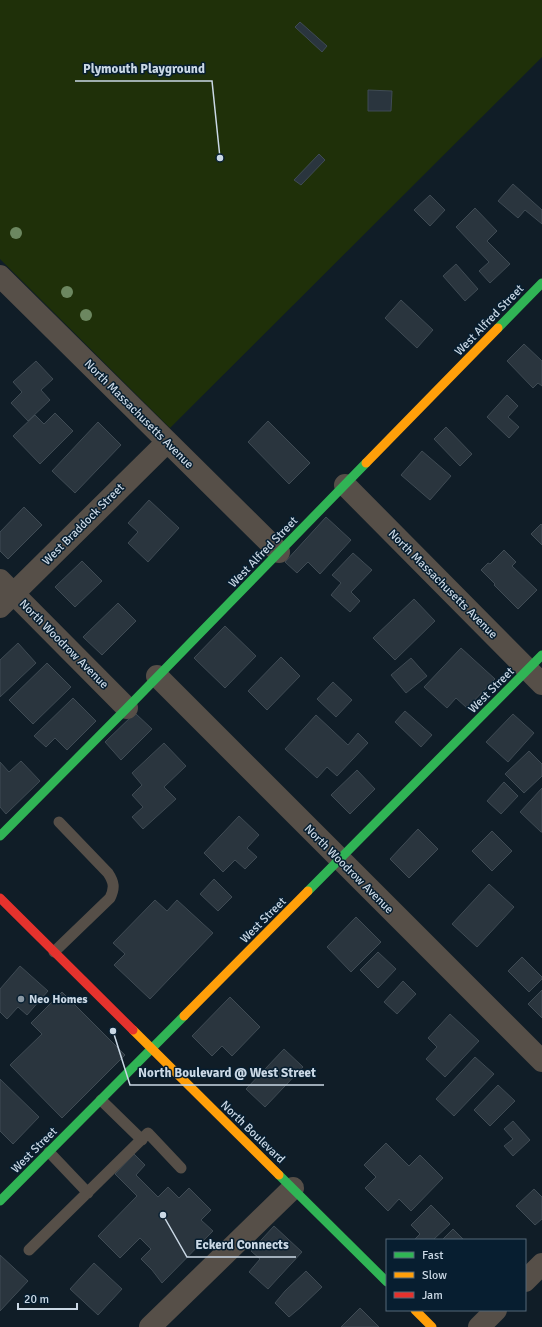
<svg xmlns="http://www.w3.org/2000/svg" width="542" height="1327" viewBox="0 0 542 1327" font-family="Signika,sans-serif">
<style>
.park{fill:#1f3009}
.building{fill:#2a353e;stroke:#3f4b54}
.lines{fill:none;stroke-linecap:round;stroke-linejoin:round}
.lane{stroke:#564f48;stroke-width:11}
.street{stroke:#564f48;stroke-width:22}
.fast{stroke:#30b455;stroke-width:9}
.slow{stroke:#ff9f0a;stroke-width:9}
.jam{stroke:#e5322d;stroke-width:9}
.tree{fill:#6c8760}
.poi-dot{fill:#8997a2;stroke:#071e30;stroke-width:1.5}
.labels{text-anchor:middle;stroke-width:3;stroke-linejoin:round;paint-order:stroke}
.street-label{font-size:12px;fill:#cad8e5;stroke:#071e30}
.poi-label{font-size:12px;font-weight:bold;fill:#cad8e5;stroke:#071e30;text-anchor:start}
.leader{fill:none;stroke:#cad8e5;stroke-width:1.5}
.callout-dot{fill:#cad8e5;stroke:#071e30;stroke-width:1.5}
.callout-label{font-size:13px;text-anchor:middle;font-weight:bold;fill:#cad8e5;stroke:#071e30;stroke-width:3;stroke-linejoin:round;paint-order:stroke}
</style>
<rect width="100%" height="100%" fill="#101d27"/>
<path class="park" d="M0 0H542V57L170 428 0 259Z"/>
<path class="building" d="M300 22 327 46 322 52 295 27Z
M368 90 392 91 391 111H368Z
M319 154 325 160 301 185 294 180Z
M513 184 542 210V224L525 210 518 218 498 201Z
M430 195 445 210 430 226 414 210Z
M475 208 497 231 487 241 510 264 490 283 479 271 489 262 456 227Z
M456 264 478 289 465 301 443 276Z
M401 300 433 330 417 348 385 318Z
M524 344 542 361V386L538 383 533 388 507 361Z
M36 361 53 379 41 390 50 400 28 421 11 403 22 392 13 382Z
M507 395 518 406 508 417 519 427 509 438 487 417Z
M55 413 73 431 40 464 13 436 35 415 44 424Z
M268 421 310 463 289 484 248 442Z
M98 422 121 445 75 493 52 471Z
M446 427 472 454 460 466 434 439Z
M422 451 451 476 430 500 401 475Z
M149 500 179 528 148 562 128 543 138 532 128 523Z
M24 507 42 525 8 559 0 551V532Z
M326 517 351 540 320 574 308 562 297 573 285 562Z
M541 524 542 525V545L531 534Z
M504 550 516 562 512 566 537 590 518 609 494 585 495 584 481 570 488 563 490 564Z
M353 553 372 570 351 592 360 601 350 612 331 595 341 583 332 575Z
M82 561 102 581 75 607 55 587Z
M414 599 435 621 395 660 373 638Z
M118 603 136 621 102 655 83 637Z
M225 626 256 656 225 688 194 658Z
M18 643 36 663 0 697V660Z
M461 648 495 679 467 708 456 698 447 708 424 687Z
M281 657 300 676 267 710 248 691Z
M411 658 427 676 406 693 391 675Z
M47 663 71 687 33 724 9 700Z
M333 682 352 700 336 717 317 699Z
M73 698 96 721 67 750 55 738 46 747 34 736Z
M405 711 432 735 421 747 395 722Z
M135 713 152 729 121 760 105 742Z
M513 714 534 733 508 762 486 742Z
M316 715 348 745 358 733 368 743 337 776 327 767 317 778 285 749Z
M164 743 186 766 164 787 176 799 143 829 132 817 143 807 132 795 142 785 132 773Z
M529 751 542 764V776L524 793 505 774Z
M21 761 40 781 6 814 0 807V762L9 772Z
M357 770 375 789 350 814 331 795Z
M504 782 518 796 501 814 487 801Z
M542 788V832H541L520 812Z
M239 816 259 835 247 848 257 857 245 869 235 860 223 872 204 853Z
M418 829 438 849 409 878 390 859Z
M492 831 512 851 492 871 472 851Z
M214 879 232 897 218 911 200 894Z
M489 884 514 907 477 947 452 924Z
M155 900 167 911 177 900 213 933 150 999 114 965 125 954 113 943Z
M356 917 381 942 351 972 327 947Z
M378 952 396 969 378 988 360 970Z
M522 957 542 977V979L529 992 508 971Z
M20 966 48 991 27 1015 18 1007 7 1019 0 1012V989Z
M403 981 416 994 397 1014 384 1002Z
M542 990V1018L528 1004Z
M62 992 125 1055 62 1118 10 1065 42 1034 31 1023Z
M230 997 260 1027 232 1056 222 1046 212 1056 192 1036Z
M450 1014 479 1041 445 1077 426 1059 437 1047 428 1038Z
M284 1049 303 1067 265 1107 246 1089Z
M475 1057 494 1074 454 1116 436 1099Z
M0 1079 39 1117 13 1144 0 1131Z
M498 1085 515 1101 490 1126 474 1110Z
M513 1121 530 1140 513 1156 504 1146 513 1139 504 1129Z
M386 1143 409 1166 420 1155 443 1178 411 1211 399 1199 388 1211 365 1188 376 1177 364 1165Z
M134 1154 145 1165 136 1175 158 1197 168 1187 179 1198 189 1188 211 1210 201 1220 213 1231 162 1283 152 1270 141 1259 151 1249 140 1238 120 1258 98 1236 137 1196 115 1174Z
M534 1189 542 1197V1219L535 1225 516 1206Z
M431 1205 450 1224 433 1240H414L420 1234 411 1225Z
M274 1226 302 1252 268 1289 249 1272 260 1259 251 1251Z
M453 1229 464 1240H442Z
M0 1255 28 1281 0 1311Z
M94 1263 122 1289 98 1315 70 1289Z
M306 1271 322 1287 301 1307 289 1317 275 1303 285 1291Z
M360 1308 379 1327H341Z"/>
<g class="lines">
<path class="lane" d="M54 952 110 898C115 888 114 882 108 873L59 822
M101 1100 142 1140
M49 1152 88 1193
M29 1250 148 1133 181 1168"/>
<path class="street" d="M0 276 279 552
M345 485 542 684
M0 580 127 708
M0 607 167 442
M157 676 542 1061
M525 1281 542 1264
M150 1327 293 1188
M479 1327 496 1310"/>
<path class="fast" d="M498 328 542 283
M0 836 127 708 366 463
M308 891 542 655
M279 1175 387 1282
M0 1201 184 1016"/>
<path class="slow" d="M366 463 498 328
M184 1016 308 891
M133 1030 279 1175
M415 1310 432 1327"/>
<path class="jam" d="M0 898 133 1030"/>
</g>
<g class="tree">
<circle cx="16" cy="233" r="6"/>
<circle cx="67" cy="292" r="6"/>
<circle cx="86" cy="315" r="6"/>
</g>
<circle class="poi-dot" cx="21" cy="999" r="4"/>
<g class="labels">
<g class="street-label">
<text transform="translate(489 320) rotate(-46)" y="4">West Alfred Street</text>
<text transform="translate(139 414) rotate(45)" y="4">North Massachusetts Avenue</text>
<text transform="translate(83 524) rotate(-45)" y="4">West Braddock Street</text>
<text transform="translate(263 552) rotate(-46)" y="4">West Alfred Street</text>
<text transform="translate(443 584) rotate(45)" y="4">North Massachusetts Avenue</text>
<text transform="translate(64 644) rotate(45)" y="4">North Woodrow Avenue</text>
<text transform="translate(491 690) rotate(-45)" y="4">West Street</text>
<text transform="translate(349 869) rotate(45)" y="4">North Woodrow Avenue</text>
<text transform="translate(263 920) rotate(-45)" y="4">West Street</text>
<text transform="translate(253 1132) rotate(44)" y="4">North Boulevard</text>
<text transform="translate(34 1150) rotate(-45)" y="4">West Street</text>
</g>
<g class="poi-label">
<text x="29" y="1003">Neo Homes</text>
</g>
</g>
<path class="leader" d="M220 158L212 81H75M113 1031L130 1085H324M163 1215L187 1257H296"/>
<g class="callout-dot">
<circle cx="220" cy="158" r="4"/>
<circle cx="113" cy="1031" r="4"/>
<circle cx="163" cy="1215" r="4"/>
</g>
<g class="callout-label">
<text x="144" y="73">Plymouth Playground</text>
<text x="227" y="1077">North Boulevard @ West Street</text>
<text x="242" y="1249">Eckerd Connects</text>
</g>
<rect x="386" y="1239" width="140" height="72" fill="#071e30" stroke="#556878"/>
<rect x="394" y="1252" width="20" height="6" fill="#30b455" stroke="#556878"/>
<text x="422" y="1259" font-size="12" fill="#cad8e5">Fast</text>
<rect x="394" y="1272" width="20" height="6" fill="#ff9f0a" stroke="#556878"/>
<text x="422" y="1279" font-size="12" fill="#cad8e5">Slow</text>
<rect x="394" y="1292" width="20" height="6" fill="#e5322d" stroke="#556878"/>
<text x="422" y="1299" font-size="12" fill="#cad8e5">Jam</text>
<path d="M18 1303v6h59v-6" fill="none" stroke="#cad8e5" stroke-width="2"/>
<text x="24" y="1303" font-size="12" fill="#cad8e5" stroke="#071e30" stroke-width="3" paint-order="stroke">20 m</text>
</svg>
